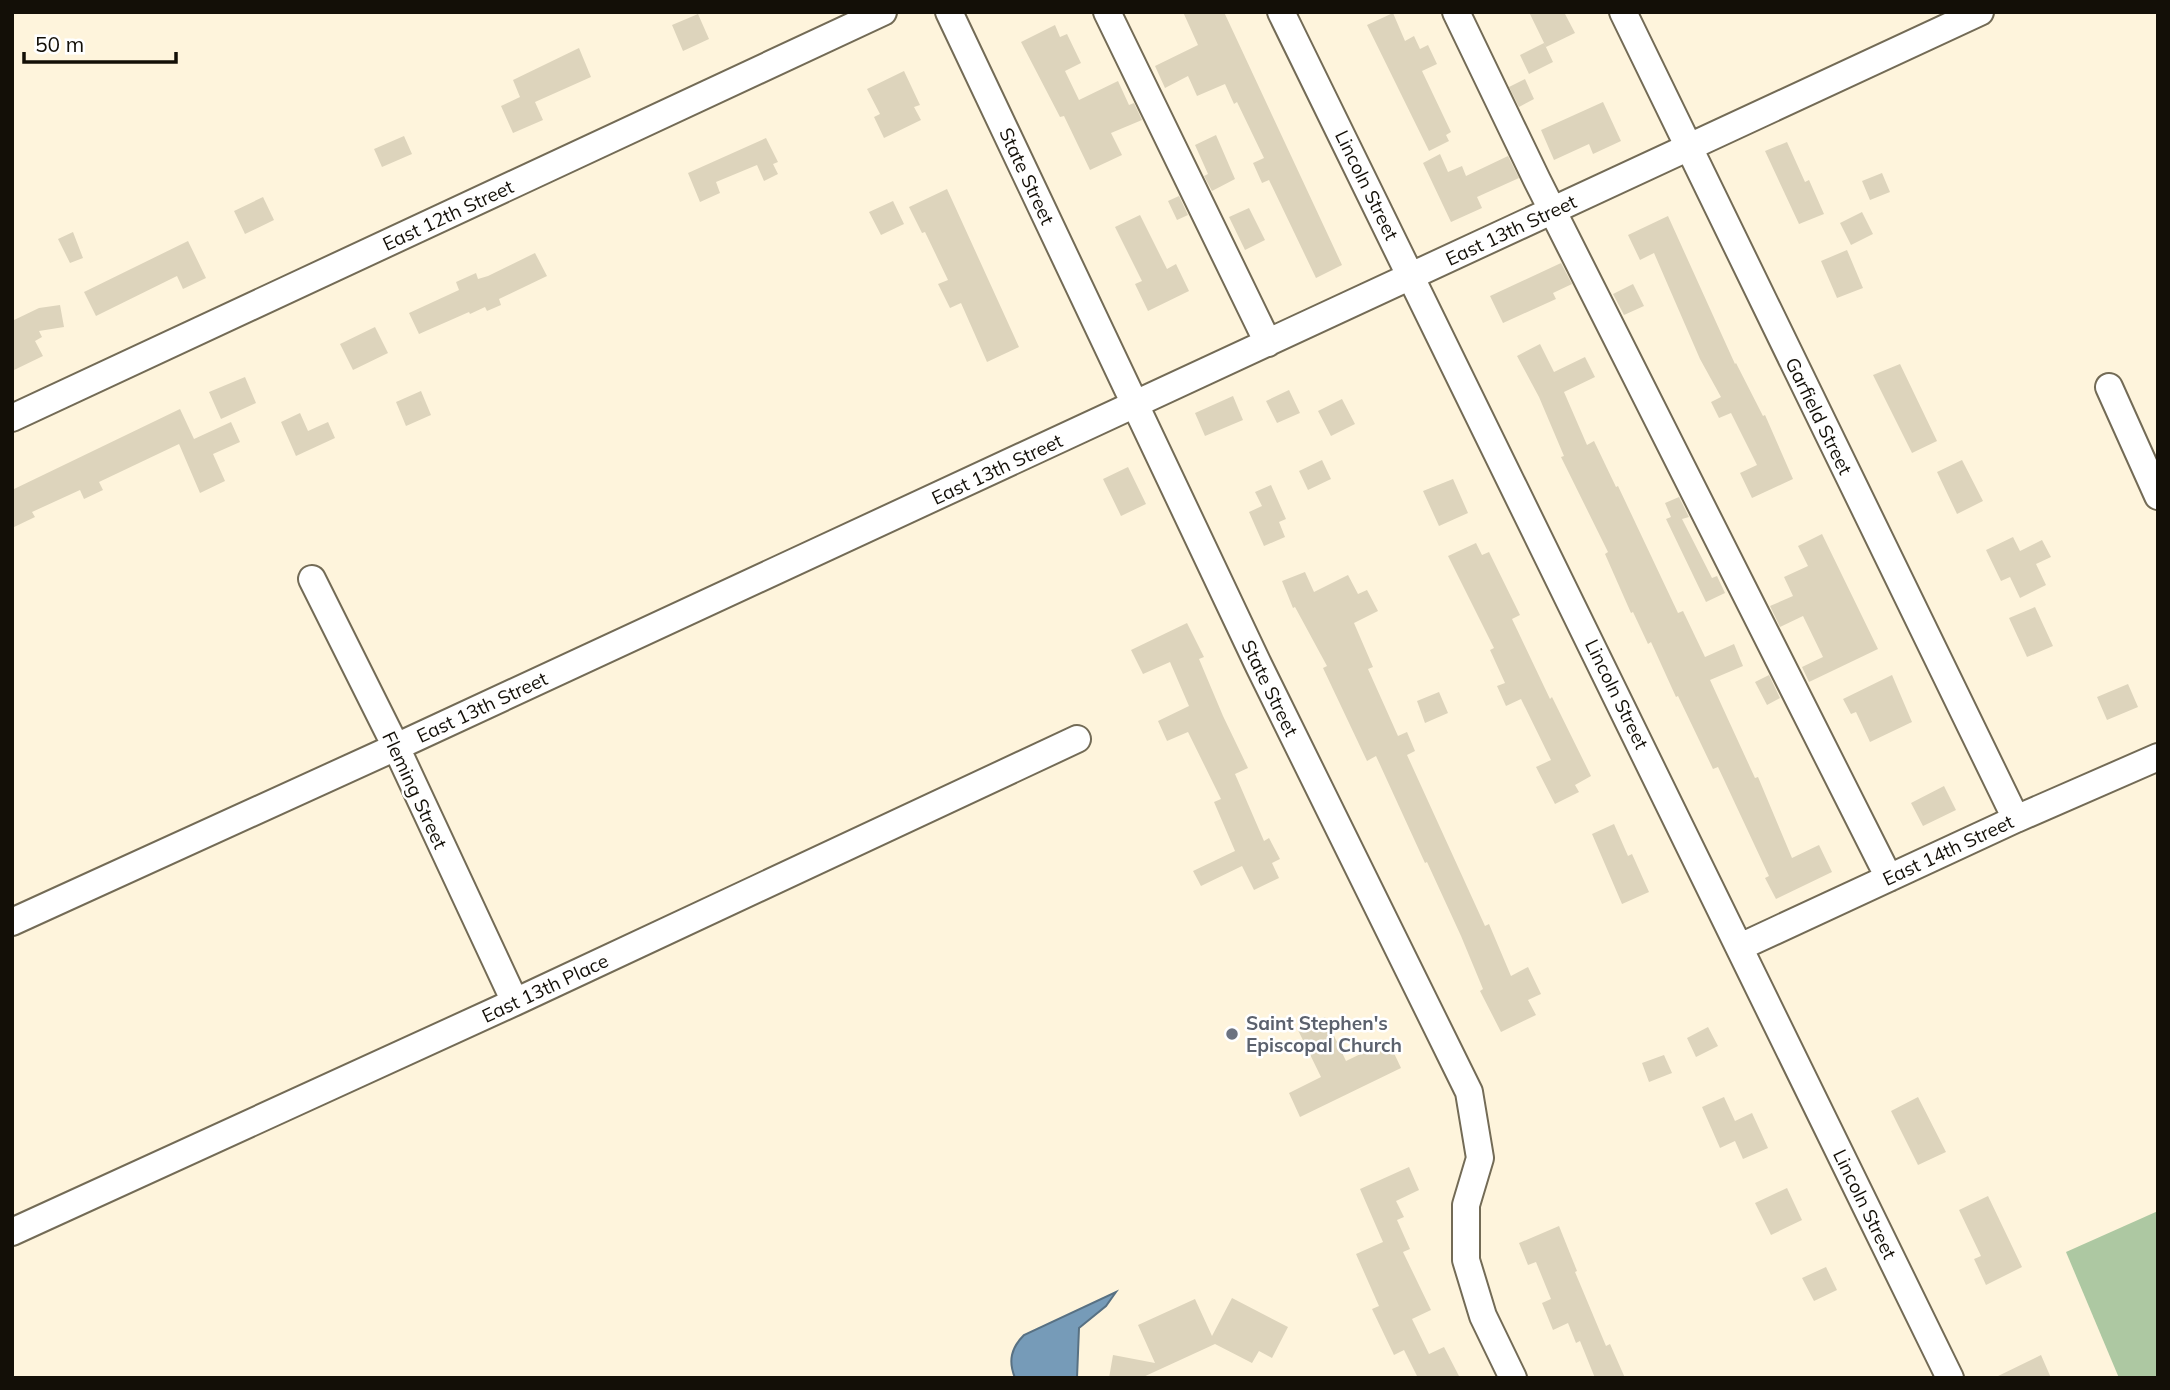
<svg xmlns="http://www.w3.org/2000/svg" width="2170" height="1390" viewBox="0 0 2170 1390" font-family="Mulish,sans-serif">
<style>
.forest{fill:#adc8a2}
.water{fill:#769bb8;stroke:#587183;stroke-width:2}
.building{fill:#ddd4bc}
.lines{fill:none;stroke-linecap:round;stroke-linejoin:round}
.minor-casing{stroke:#736b56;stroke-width:30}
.minor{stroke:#fff;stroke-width:26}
.worship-dot{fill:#6b7280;stroke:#fff;stroke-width:2.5}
.labels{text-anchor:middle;stroke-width:5;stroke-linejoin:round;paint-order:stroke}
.street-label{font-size:19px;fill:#130f07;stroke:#fff}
.worship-label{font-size:19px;font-weight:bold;fill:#5b616d;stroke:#fff;text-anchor:start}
</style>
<rect width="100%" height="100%" fill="#fef4dc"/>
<path class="forest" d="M2158 1211V1378H2119L2066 1252Z"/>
<path class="water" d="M1116 1292 1106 1306 1079 1328 1077 1378H1015C1008 1361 1011 1348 1024 1335Z"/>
<path class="building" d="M1183 12H1224L1342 265 1316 278 1269 180 1262 183 1253 163 1264 158 1237 102 1234 104 1225 84 1197 96 1188 76 1165 88 1155 66 1198 45Z
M1529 12H1564L1575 33 1546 47Z
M1393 13 1405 41 1414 36 1420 49 1428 45 1437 64 1422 71 1451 132 1446 135 1449 141 1429 151 1367 25Z
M698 14 709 39 683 51 672 25Z
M1055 25 1060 37 1067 34 1081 63 1065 71 1079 100 1118 81 1129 105 1134 103 1142 120 1111 133 1122 155 1090 170 1064 116 1060 117 1021 42Z
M1544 43 1553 62 1529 74 1520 55Z
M579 48 591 77 535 102 543 120 513 133 501 106 520 97 513 80Z
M904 71 920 105 914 107 921 120 884 138 874 117 880 114 867 89Z
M1525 79 1534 99 1519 107 1509 87Z
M1603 102 1621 141 1593 154 1589 144 1554 160 1541 130Z
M1216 135 1235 179 1212 191 1204 176 1208 174 1195 145Z
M404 136 412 154 382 167 374 149Z
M766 138 778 162 773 164 778 174 764 181 757 165 716 182 720 193 700 202 688 173Z
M1787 142 1805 182 1809 180 1824 214 1799 224 1765 151Z
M1440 154 1448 172 1462 166 1466 176 1508 156 1519 178 1477 197 1482 208 1451 222 1423 163Z
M1882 173 1890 192 1870 200 1862 181Z
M947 189 1019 347 987 362 961 303 950 308 938 284 948 280 925 232 922 233 909 207Z
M1179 196 1188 215 1177 220 1168 201Z
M263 197 274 220 245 234 234 211Z
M893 201 904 224 881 235 869 212Z
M1249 208 1265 240 1245 250 1229 217Z
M1862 212 1873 234 1851 245 1840 223Z
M1140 215 1167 269 1176 264 1189 291 1148 311 1135 284 1142 281 1115 227Z
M1668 216 1735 364 1736 363 1763 416 1765 415 1793 479 1752 498 1740 473 1757 465 1731 413 1719 418 1711 402 1721 397 1700 359 1654 253 1640 260 1628 235Z
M73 232 83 258 70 263 58 239Z
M188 241 206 278 183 289 177 276 96 316 84 292Z
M1847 250 1863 288 1837 298 1821 261Z
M535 253 547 276 499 299 501 305 487 311 485 307 470 314 469 312 419 334 409 313 459 290 456 282 476 273 478 279 488 276Z
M1561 263 1572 284 1553 293 1556 299 1503 323 1490 296Z
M1633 284 1644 306 1624 315 1613 294Z
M60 305 64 327 39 331 42 337 35 341 43 356 12 371V321L39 308Z
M375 327 388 353 353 370 340 344Z
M1540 344 1554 372 1585 357 1595 377 1564 392 1587 445 1594 441 1616 487 1618 486 1678 613 1683 611 1705 657 1734 644 1743 666 1710 680 1755 778 1758 777 1792 858 1819 845 1832 872 1776 899 1765 878 1769 876 1718 767 1713 769 1678 696 1676 697 1651 642 1648 644 1633 612 1631 613 1605 554 1608 552 1561 457 1564 456 1539 397 1517 356Z
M1900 364 1937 441 1912 453 1873 375Z
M245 377 256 403 221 419 209 392Z
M1289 390 1300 413 1277 423 1266 401Z
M421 391 431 415 406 426 396 402Z
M1233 396 1243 420 1205 436 1195 413Z
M1342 399 1355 424 1331 436 1318 411Z
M180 409 194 439 231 422 240 442 213 454 225 481 200 493 179 444 99 482 103 490 84 499 80 490 32 512 35 517 12 528V490Z
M300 413 308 431 328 422 335 438 296 456 281 422Z
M1322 460 1331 479 1308 490 1299 471Z
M1962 460 1983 501 1957 514 1937 472Z
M1128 467 1146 504 1121 516 1103 479Z
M1453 479 1468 513 1439 526 1423 491Z
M1271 485 1286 519 1279 522 1285 537 1264 546 1249 512 1262 506 1255 492Z
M1679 497 1689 517 1682 519 1712 578 1717 576 1725 593 1706 602 1666 519 1671 517 1665 503Z
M1822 534 1878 649 1809 682 1802 667 1823 657 1803 616 1780 627 1770 606 1793 596 1784 577 1808 566 1798 546Z
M2013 537 2020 551 2042 540 2051 557 2036 564 2046 585 2020 598 2010 577 2001 581 1986 550Z
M1476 543 1482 555 1489 552 1520 615 1512 619 1550 699 1552 697 1591 776 1575 785 1579 792 1555 804 1536 767 1551 760 1521 699 1506 706 1497 686 1505 683 1490 650 1494 648 1448 556Z
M1305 572 1314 592 1348 575 1358 594 1367 590 1378 611 1354 623 1373 667 1368 669 1398 736 1407 732 1415 751 1407 755 1485 926 1489 924 1511 976 1528 967 1541 994 1528 1000 1536 1015 1501 1032 1480 991 1483 989 1461 936 1427 862 1425 863 1376 756 1367 761 1323 668 1327 666 1295 607 1293 608 1282 581Z
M2035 607 2053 646 2027 657 2009 618Z
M1187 623 1204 657 1199 659 1223 716 1248 768 1235 774 1264 841 1269 838 1280 859 1272 863 1279 878 1254 890 1242 866 1201 886 1193 871 1235 851 1214 802 1221 799 1188 732 1167 741 1158 721 1189 706 1170 662 1143 674 1131 650Z
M1769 675 1780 698 1767 705 1755 682Z
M1892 675 1912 722 1870 742 1856 712 1851 714 1843 699Z
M2128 684 2138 707 2107 720 2097 697Z
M1439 692 1448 713 1425 723 1417 701Z
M1944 786 1956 810 1923 826 1911 803Z
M1614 824 1628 856 1632 854 1649 892 1622 904 1592 834Z
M1325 1017 1346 1061 1383 1043 1388 1054 1393 1051 1401 1068 1300 1117 1289 1093 1321 1077 1298 1030Z
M1708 1027 1718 1046 1696 1057 1687 1038Z
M1664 1055 1672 1073 1649 1082 1642 1063Z
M1724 1097 1735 1121 1752 1113 1768 1148 1743 1159 1735 1141 1720 1148 1702 1107Z
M1918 1097 1946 1152 1918 1165 1891 1111Z
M1409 1167 1419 1190 1396 1201 1404 1217 1397 1220 1410 1249 1403 1252 1431 1310 1412 1319 1429 1354 1444 1347 1460 1378H1418L1404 1350 1394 1355 1372 1309 1379 1306 1356 1254 1383 1242 1360 1189Z
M1787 1188 1802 1220 1771 1235 1755 1203Z
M1988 1196 2022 1267 1986 1285 1974 1259 1981 1256 1959 1210Z
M1559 1226 1577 1271 1575 1272 1606 1346 1610 1344 1625 1378H1595L1580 1341 1576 1343 1568 1323 1553 1330 1542 1303 1551 1299 1536 1262 1528 1265 1519 1243Z
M1826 1267 1837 1290 1814 1301 1802 1278Z
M1232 1298 1288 1327 1272 1358 1259 1351 1252 1363 1215 1344 1141 1378H1109L1113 1355 1155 1363 1138 1325 1195 1299 1212 1336Z
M2041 1355 2051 1378H1994Z"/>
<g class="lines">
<g class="minor-casing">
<path id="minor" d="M949 12 1259 666 1469 1092 1480 1158 1466 1205V1260L1483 1316 1513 1378
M1107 12 1268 343
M1281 12 1950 1378
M1456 12 1537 180 1889 878
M1623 12 2016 819
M2109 387 2158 496
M12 418 883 12
M312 579 396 747 515 1002
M12 922 396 747 1980 12
M1740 947 2016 819 2158 757
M12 1232 515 1002 1077 739"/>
</g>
<use href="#minor" class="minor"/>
</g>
<circle class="worship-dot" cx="1232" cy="1034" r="7"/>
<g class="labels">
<g class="street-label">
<text transform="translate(1027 176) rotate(65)" y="7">State Street</text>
<text transform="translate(1367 185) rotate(64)" y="7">Lincoln Street</text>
<text transform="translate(448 215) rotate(-25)" y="7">East 12th Street</text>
<text transform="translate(1511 230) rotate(-25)" y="7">East 13th Street</text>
<text transform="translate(1819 416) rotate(64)" y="7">Garfield Street</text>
<text transform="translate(997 469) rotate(-25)" y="7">East 13th Street</text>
<text transform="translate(1270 688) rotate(64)" y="7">State Street</text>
<text transform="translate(1617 694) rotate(64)" y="7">Lincoln Street</text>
<text transform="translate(482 707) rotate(-25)" y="7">East 13th Street</text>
<text transform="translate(415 790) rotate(65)" y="7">Fleming Street</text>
<text transform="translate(1948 850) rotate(-25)" y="7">East 14th Street</text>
<text transform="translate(545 988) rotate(-25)" y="7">East 13th Place</text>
<text transform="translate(1865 1204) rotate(64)" y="7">Lincoln Street</text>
</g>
<g class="worship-label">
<text x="1246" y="1030">Saint Stephen's<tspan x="1246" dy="22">Episcopal Church</tspan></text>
</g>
</g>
<rect width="2170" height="1390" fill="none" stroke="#130f07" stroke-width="28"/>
<path d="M24 52v10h152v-10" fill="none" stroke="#130f07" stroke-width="3.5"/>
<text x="35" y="52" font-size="21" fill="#130f07" stroke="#ffffff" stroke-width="5" paint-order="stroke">50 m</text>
</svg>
